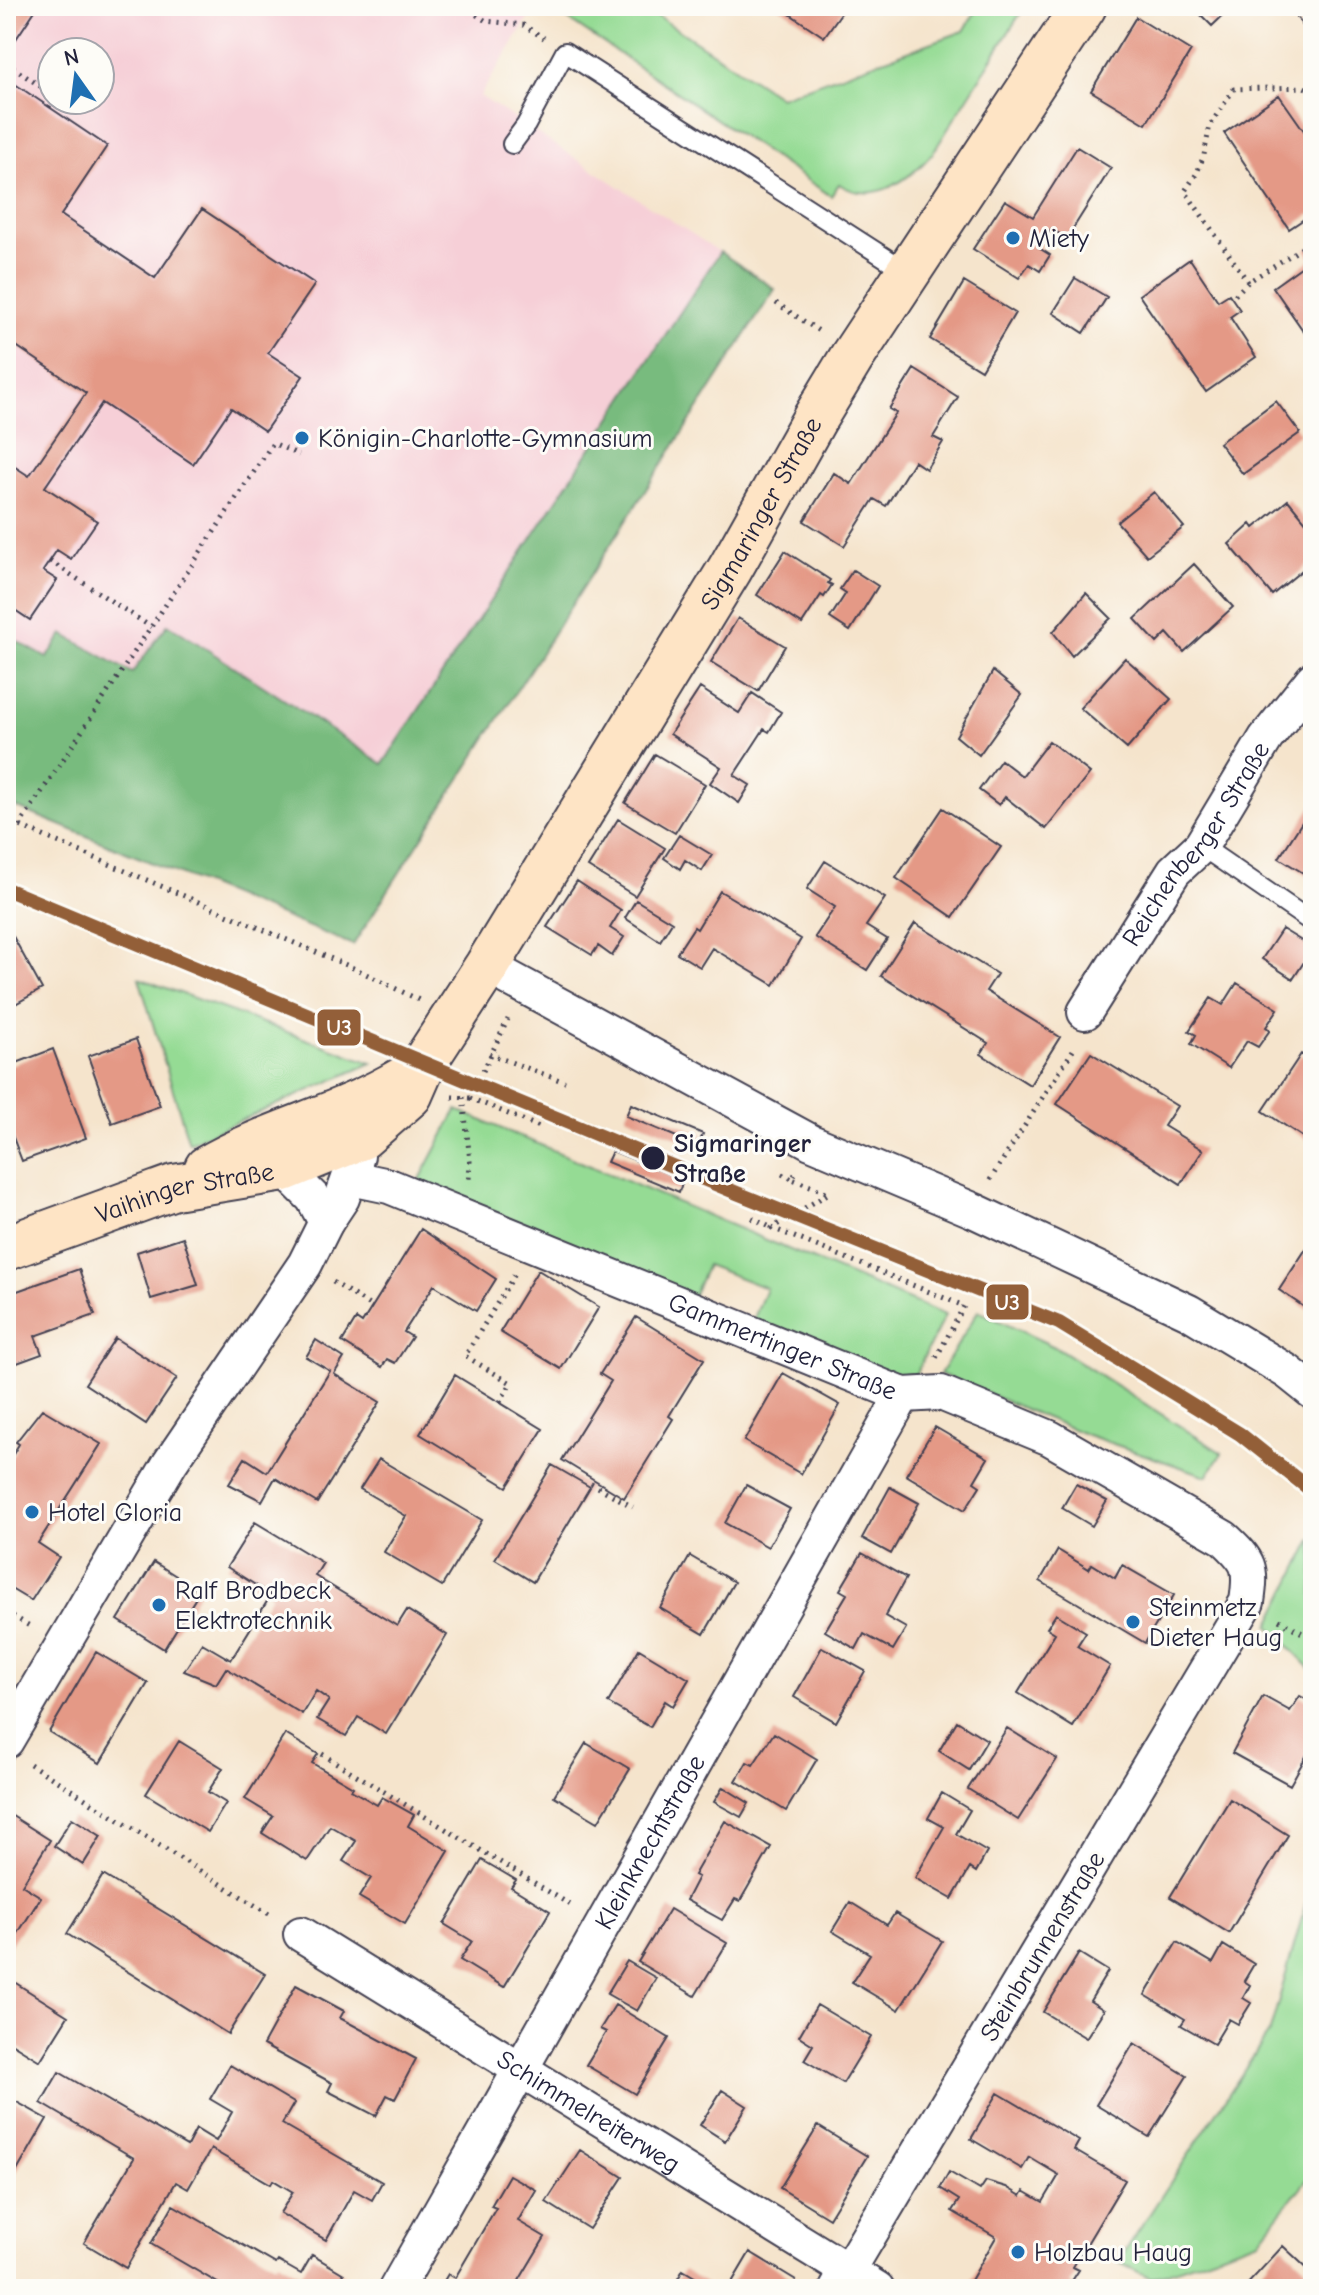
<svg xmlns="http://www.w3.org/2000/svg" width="1319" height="2295" viewBox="0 0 1319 2295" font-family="'Comic Neue',sans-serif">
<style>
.built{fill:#f6cfd7;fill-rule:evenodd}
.green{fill:#95db94;stroke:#5c7e68;stroke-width:2}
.forest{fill:#78bb7e;stroke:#4d6e5c;stroke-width:2}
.building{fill:#e49986}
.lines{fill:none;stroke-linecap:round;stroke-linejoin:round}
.service-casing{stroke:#423f51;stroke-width:22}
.minor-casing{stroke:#423f51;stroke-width:38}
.secondary-casing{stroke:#423f51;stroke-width:48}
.path{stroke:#423f51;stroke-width:5;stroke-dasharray:2 6;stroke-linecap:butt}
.service{stroke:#fff;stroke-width:18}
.minor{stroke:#fff;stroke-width:34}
.secondary{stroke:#fee4c5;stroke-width:44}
.rail-1-casing{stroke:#fdfcf7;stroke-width:20}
.rail-1{stroke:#935f39;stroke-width:14}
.poi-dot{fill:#1f6fb2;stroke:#fdfcf7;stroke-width:3}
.stop-dot{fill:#22223b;stroke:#fdfcf7;stroke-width:3}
.labels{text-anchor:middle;stroke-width:6;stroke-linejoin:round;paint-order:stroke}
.poi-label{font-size:26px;fill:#22223b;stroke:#fdfcf7;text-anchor:start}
.street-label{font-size:26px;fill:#22223b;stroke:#fdfcf7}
.stop-label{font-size:26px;font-weight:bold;fill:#22223b;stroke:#fdfcf7;text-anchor:start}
.line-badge{stroke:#fdfcf7;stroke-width:3}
.badge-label{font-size:22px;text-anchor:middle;font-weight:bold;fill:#fff}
</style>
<rect width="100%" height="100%" fill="#fdfcf7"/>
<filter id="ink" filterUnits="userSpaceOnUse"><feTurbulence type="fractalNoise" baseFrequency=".0125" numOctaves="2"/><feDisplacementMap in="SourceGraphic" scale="16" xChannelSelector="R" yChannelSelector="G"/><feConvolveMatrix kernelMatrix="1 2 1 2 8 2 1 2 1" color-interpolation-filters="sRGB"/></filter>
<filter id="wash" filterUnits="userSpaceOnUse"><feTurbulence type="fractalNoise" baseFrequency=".006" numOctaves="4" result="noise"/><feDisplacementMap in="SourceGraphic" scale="32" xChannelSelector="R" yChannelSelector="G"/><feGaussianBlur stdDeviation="1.8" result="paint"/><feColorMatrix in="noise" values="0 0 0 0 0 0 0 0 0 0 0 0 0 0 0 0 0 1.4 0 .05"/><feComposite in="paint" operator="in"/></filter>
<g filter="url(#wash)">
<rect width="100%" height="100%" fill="#f5e4cc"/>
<path class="built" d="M6 6H536L480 96 720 252 383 764 168 624 132 673 64 634 47 658 6 635ZM52 52H100V100H52Z"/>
<path class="green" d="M548 6H642L780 97 964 31 979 6H1025L933 153C910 179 874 207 839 184L831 196Z
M139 978 372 1063 189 1143Z
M457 1110 945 1315 912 1381 753 1321 766 1288 707 1265 693 1296 419 1181Z
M978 1311 1059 1349 1222 1453 1207 1476 1087 1435 940 1374Z
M1313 1538V1671L1269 1626Z
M1313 1878V2172L1259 2240 1151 2278 1118 2262 1270 2031Z"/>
<path class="forest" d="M720 252 775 289 353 945 6 803V635L47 658 63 634 132 673 168 624 383 764Z"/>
<g id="blocks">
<path class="building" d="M6 6H38L6 54Z
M778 6H846L824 37Z
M1192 6H1233L1212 26Z
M1290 6H1313V42Z
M1136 17 1191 51 1146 124 1091 91Z
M6 78 107 146 61 215 155 278 202 209 315 284 268 353 303 376 265 431 231 408 193 464 102 403 45 487 97 521 71 559 57 550 43 571 57 580 30 620 6 604V461L29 476 86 393 6 339Z
M1279 95 1307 135 1313 131V213L1289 229 1224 133Z
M1077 147 1111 168 1067 238 1051 229 1039 248 1050 255 1040 271 1029 264 1019 278 973 249 1005 200 1033 217Z
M1313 246V336L1309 339 1273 287 1312 259 1306 250Z
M1190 259 1218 301 1229 294 1240 310 1230 317 1256 357 1206 392 1139 295Z
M1075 278 1107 297 1084 333 1053 313Z
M964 282 1015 313 981 370 930 339Z
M914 369 958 397 933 437 943 442 926 469 914 461 886 506 874 499 844 546 804 521 834 473 851 484 896 413 889 409Z
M1276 401 1300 433 1243 474 1219 443Z
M1154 492 1184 527 1147 556 1117 522Z
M1288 500 1313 530V561L1272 595 1229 544 1251 524 1254 528Z
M785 551 830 580 828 583 832 585 824 597 821 595 802 624 757 595Z
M1194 564 1233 607 1184 652 1167 633 1157 643 1135 619Z
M853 570 878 586 850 631 830 618 846 593 840 589Z
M1086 593 1111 618 1072 656 1053 632Z
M738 618 785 646 758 691 711 662Z
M1125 658 1171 699 1127 749 1080 708Z
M993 671 1022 695 979 755 956 736Z
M700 688 739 713 752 693 781 712 769 732 764 729 734 775 750 785 739 803 710 783 721 767 670 734Z
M1049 741 1090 773 1046 829 1005 797 999 805 979 790 1001 760 1022 776Z
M655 754 705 784 675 833 625 803Z
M1313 805V879L1279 858Z
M943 808 1001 847 953 917 896 878Z
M618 819 665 848 635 896 588 867Z
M679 835 712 855 702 871 685 860 680 869 664 858Z
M825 861 885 898 866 926 887 939 867 970 815 937 835 907 807 889Z
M577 881 621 910 610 928 624 937 612 956 598 946 592 955 547 927Z
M720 891 801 939 774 985 712 948 700 967 677 953 694 927 697 929Z
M636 900 672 922 660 941 625 918Z
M915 923 997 974 986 991 1060 1037 1030 1085 981 1054 988 1043 881 976Z
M1282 929 1313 948 1293 979 1262 959Z
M10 931 42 989 6 1009V934Z
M1237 983 1278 1009 1266 1027 1270 1030 1258 1047 1247 1041 1229 1068 1191 1044 1196 1035 1189 1031 1211 998 1223 1005Z
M136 1039 160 1106 112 1123 88 1056Z
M53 1049 86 1138 22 1161 6 1119V1067Z
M1091 1053 1177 1106 1164 1126 1203 1150 1181 1184 1057 1104Z
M1301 1054 1313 1061V1144L1263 1111Z
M631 1104 703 1134 698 1146 626 1116Z
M612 1151 683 1180 679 1192 607 1162Z
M421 1229 496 1279 476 1311 434 1285 404 1332 412 1337 395 1363 387 1359 382 1367 342 1342 356 1319 362 1323Z
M183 1237 198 1285 151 1299 137 1252Z
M1306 1249 1313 1254V1313L1279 1290Z
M79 1269 95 1315 35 1336 42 1354 6 1367V1295Z
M538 1270 599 1307 561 1369 500 1332Z
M636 1317 704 1359 669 1416 673 1419 624 1498 562 1460 611 1381 600 1374Z
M115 1338 177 1378 146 1424 85 1384Z
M316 1340 344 1358 334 1374 380 1402 317 1503 275 1478 262 1501 229 1484 245 1458 267 1472 330 1371 306 1357Z
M783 1373 840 1405 801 1474 744 1441Z
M455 1375 543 1429 507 1487 420 1434Z
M42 1409 101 1444 38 1543 59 1557 31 1601 6 1586V1466L19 1444 16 1442Z
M935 1427 988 1458 974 1482 980 1486 965 1510 906 1475Z
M379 1459 482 1520 442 1586 384 1552 406 1516 360 1489Z
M552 1465 590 1487 533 1582 495 1559Z
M1076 1484 1107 1501 1092 1526 1062 1508Z
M746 1485 790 1509 768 1547 725 1523Z
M890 1487 919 1503 891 1554 862 1538Z
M255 1522 323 1563 315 1576 397 1626 407 1610 447 1635 386 1734 358 1717 346 1736 317 1719 329 1700 316 1691 302 1714 226 1668 216 1684 184 1671 202 1643 231 1660 271 1595 227 1567Z
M1058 1550 1089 1569 1092 1564 1115 1578 1122 1565 1174 1595 1145 1643 1040 1581Z
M862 1553 906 1578 885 1616 906 1628 893 1650 864 1634 856 1649 825 1631 847 1594 840 1590Z
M690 1556 734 1582 704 1634 660 1608Z
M154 1562 200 1591 164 1649 118 1620Z
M1056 1614 1086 1632 1077 1646 1110 1666 1073 1727 1018 1693 1055 1633 1047 1628Z
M822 1647 865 1671 836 1722 794 1697Z
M639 1649 689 1679 673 1706 665 1701 650 1727 608 1703Z
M96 1652 148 1683 100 1763 49 1732Z
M1263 1696 1290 1711 1300 1696 1313 1703V1744L1290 1785 1232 1753Z
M957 1721 987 1740 969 1770 939 1751Z
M1007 1728 1057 1759 1018 1820 968 1789Z
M774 1733 817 1759 786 1811 736 1781 747 1762 753 1765Z
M285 1734 318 1754 312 1763 353 1787 351 1790 377 1805 382 1797 414 1815 408 1826 449 1851 405 1924 359 1897 371 1878 343 1861 356 1841 330 1826 307 1861 262 1833 273 1816 245 1799Z
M179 1741 223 1768 208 1792 226 1803 208 1832 146 1794Z
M586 1743 630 1769 598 1822 554 1796Z
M723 1787 749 1803 741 1817 714 1802Z
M942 1793 970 1810 956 1834 987 1852 976 1872 970 1868 952 1899 915 1878 944 1827 928 1818Z
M1230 1799 1288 1835 1229 1933 1170 1897Z
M9 1814 50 1840 22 1885 41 1897 6 1952V1820Z
M72 1818 101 1836 83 1865 54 1846Z
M725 1821 771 1847 740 1901 735 1899 722 1920 686 1900 698 1877 694 1875Z
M482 1860 516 1880 511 1887 550 1911 504 1987 460 1960 472 1941 444 1924Z
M103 1875 265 1974 228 2034 67 1934Z
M850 1902 887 1925 895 1913 942 1941 899 2010 852 1982 870 1954 832 1931Z
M670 1909 727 1943 695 1996 638 1962Z
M1177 1942 1213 1963 1223 1945 1254 1964 1244 1981 1250 1985 1243 1998 1251 2003 1238 2024 1229 2019 1214 2044 1181 2025 1185 2019 1145 1995Z
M1079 1953 1108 1971 1090 2001 1104 2010 1086 2038 1043 2012Z
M627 1961 656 1978 637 2011 607 1994Z
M11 1980 68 2016 40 2061 6 2040V1988Z
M296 1985 344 2011 340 2018 416 2059 395 2099 387 2095 376 2116 328 2091 332 2083 263 2045Z
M615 2005 669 2038 635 2094 586 2065 606 2032 600 2029Z
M817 2005 871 2037 843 2083 804 2060 813 2045 799 2036Z
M1134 2043 1187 2076 1149 2137 1096 2105Z
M230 2065 294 2103 282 2124 382 2182 372 2200 354 2190 326 2240 280 2213 293 2192 273 2180 271 2184 211 2149 188 2189 176 2182 126 2268 84 2243 134 2158 41 2103 59 2072 187 2146 196 2129 216 2141 232 2112 210 2099Z
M722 2090 747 2106 725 2141 700 2125Z
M998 2093 1079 2141 1074 2150 1125 2180 1073 2267 1079 2270 1070 2284 1079 2289H966L996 2237 952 2211 959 2200 940 2188 949 2172 980 2190 986 2181 1006 2187 1021 2196 1024 2191 1043 2202 1059 2175 1029 2157 1022 2169 971 2139Z
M6 2096 47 2119 6 2190Z
M818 2126 867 2156 829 2218 780 2188Z
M580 2150 623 2177 589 2229 546 2202Z
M509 2175 536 2190 518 2221 545 2237 514 2289H439L448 2274 455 2278 496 2208 491 2206Z
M173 2205 276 2264 278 2261 301 2274 312 2255 344 2274 335 2289H228L151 2244Z
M1283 2246 1313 2274V2282L1306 2289H1243Z
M750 2252 796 2280 791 2289H728Z
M683 2270 708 2285 705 2289H672Z"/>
</g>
</g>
<g filter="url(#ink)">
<use href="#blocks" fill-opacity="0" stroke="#423f51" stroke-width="2"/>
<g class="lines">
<g class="service-casing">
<path id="service" d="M512 144 526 125 565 52 909 273
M1201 846 1313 923"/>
</g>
<g class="minor-casing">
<g id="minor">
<path d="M487 966 811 1142 975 1211 1189 1312 1288 1372 1313 1392"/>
<path id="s1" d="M1085 1012 1174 871 1201 846 1266 738 1313 679"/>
<path d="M284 1169 313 1198 326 1222"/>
<path id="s2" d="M351 1178 389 1186 903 1395 941 1393 1050 1438 1224 1538C1250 1562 1252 1567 1247 1602L837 2289"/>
<path d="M6 1741 170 1463 305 1264 326 1222 342 1198 357 1156"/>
<path id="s3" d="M301 1934 877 2289"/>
<path id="s4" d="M396 2289 903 1395"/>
</g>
</g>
<g class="secondary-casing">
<g id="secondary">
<path d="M207 1168C269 1132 340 1117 402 1080"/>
<path id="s5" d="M6 1248 174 1187 284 1169 362 1137 410 1095 424 1063 487 966 730 569 815 418 852 357 1084 6"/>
</g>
</g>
<path class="path" d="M463 6 486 21 523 25 544 38
M6 63 52 94
M49 107 53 100
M1248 282 1185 191 1197 173 1204 155 1210 125 1234 89 1304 87 1313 91
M1235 295 1248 282 1313 241
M776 303 822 333
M50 561 151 627
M6 820 358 970 419 1000
M19 826 273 443 299 455
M489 1054 565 1082
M452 1097 470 1098 508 1019
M463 1097 470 1161 469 1180
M470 1098 542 1128
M782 1174 792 1179
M795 1174 792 1179 829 1193 772 1228 964 1306 936 1358
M990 1180 1075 1047
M752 1218 772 1228
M333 1282 372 1307
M500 1402 511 1383 465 1356 515 1274
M591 1483 633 1507
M6 1612 33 1628
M1279 1620 1313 1639
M322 1754 574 1907
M30 1764 272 1916"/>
<use href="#service" class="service"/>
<use href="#minor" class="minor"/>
<use href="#secondary" class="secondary"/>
<g class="rail-1-casing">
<path id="rail-1" d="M6 889 737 1193 1059 1323 1240 1434 1313 1492"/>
</g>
<use href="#rail-1" class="rail-1"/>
</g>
</g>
<g class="poi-dot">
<circle cx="1013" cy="238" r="8"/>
<circle cx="302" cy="438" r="8"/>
<circle cx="32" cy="1512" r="8"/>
<circle cx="159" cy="1605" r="8"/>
<circle cx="1133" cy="1622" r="8"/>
<circle cx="1018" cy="2252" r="8"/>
</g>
<circle class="stop-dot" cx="653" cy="1158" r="13"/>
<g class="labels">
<g class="poi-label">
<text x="1029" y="247">Miety</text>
<text x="318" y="447">Königin-Charlotte-Gymnasium</text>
<text x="48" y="1521">Hotel Gloria</text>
<text x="175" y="1599">Ralf Brodbeck<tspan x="175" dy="30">Elektrotechnik</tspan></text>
<text x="1149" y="1616">Steinmetz<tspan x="1149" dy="30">Dieter Haug</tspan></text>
<text x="1034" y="2261">Holzbau Haug</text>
</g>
<g class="street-label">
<text dy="9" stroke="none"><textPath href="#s5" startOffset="1118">Sigmaringer Straße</textPath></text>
<text dy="9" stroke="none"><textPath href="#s1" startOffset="202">Reichenberger Straße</textPath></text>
<text dy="9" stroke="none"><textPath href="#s5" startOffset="188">Vaihinger Straße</textPath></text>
<text dy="9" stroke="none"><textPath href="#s2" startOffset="464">Gammertinger Straße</textPath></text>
<text dy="9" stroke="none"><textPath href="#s4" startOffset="514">Kleinknechtstraße</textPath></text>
<text transform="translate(1042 1946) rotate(-59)" y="9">Steinbrunnenstraße</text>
<text dy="9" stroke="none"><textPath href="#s3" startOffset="338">Schimmelreiterweg</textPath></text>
</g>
<g class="stop-label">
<text x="674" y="1152">Sigmaringer<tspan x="674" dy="30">Straße</tspan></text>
</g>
</g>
<g class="line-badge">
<rect x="316" y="1008" width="46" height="39" rx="8" fill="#935f39"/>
<rect x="985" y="1283" width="45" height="38" rx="8" fill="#935f39"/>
</g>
<g class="badge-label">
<text x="339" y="1035">U3</text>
<text x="1007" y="1310">U3</text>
</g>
<rect width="1319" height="2295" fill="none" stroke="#fdfcf7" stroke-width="32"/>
<g transform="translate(76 76) rotate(346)"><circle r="38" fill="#fdfcf7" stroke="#a5a5ac" stroke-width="2"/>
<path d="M0-6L14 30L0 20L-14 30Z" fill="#1f6fb2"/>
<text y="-12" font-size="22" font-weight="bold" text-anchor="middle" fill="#22223b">N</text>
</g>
</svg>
